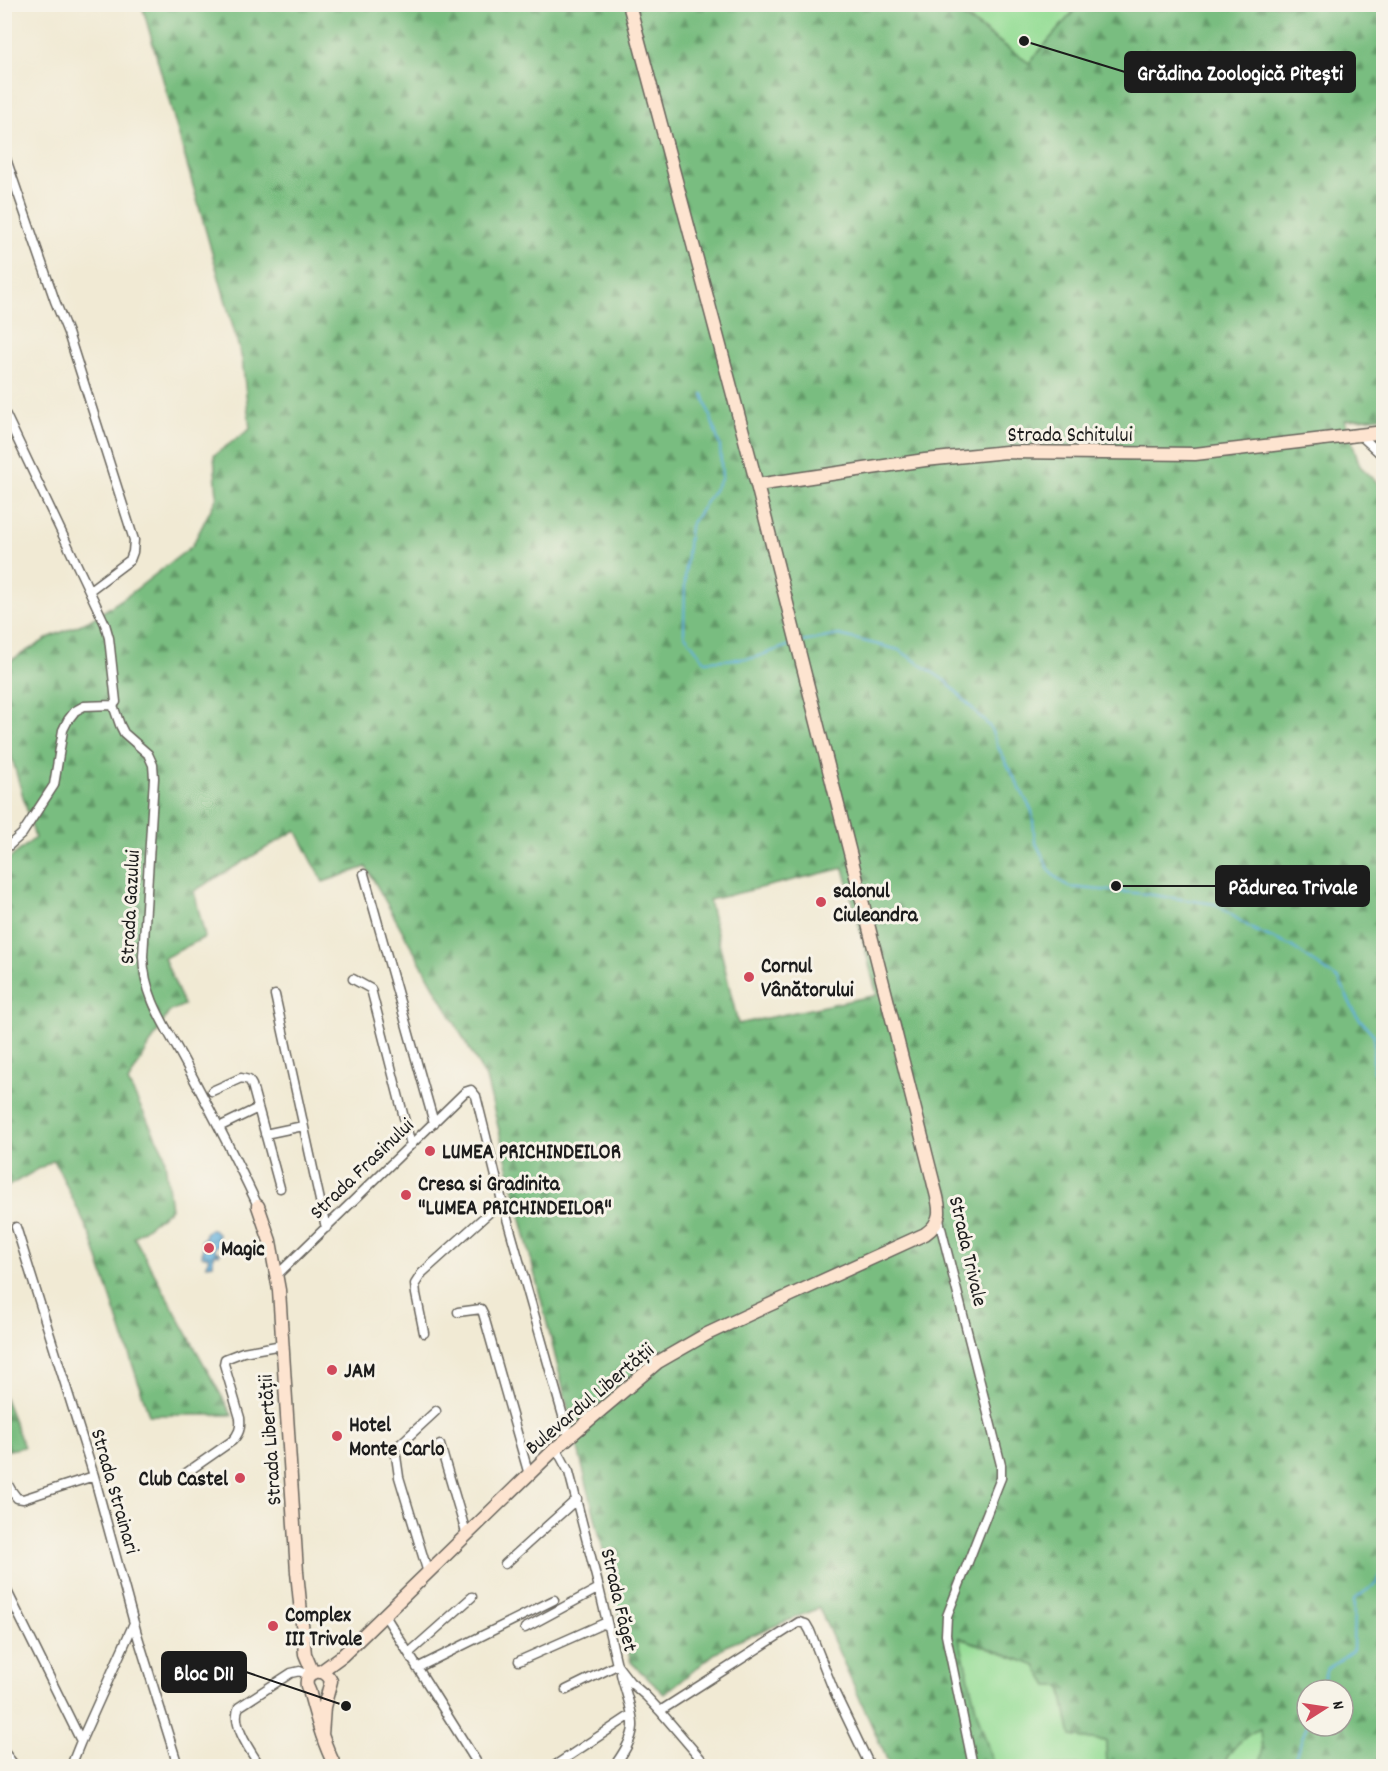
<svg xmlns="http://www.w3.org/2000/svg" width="1388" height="1771" viewBox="0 0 1388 1771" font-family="Dekko,sans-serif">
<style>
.green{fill:#97de97;stroke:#5a7d5a;stroke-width:1.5}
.forest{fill:url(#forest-firs);stroke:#4a6c4e;stroke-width:1.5;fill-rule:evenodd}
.water{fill:url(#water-waves);stroke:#40667c;stroke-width:1.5}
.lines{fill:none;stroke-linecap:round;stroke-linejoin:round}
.stream{stroke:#63b1dd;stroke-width:2}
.street-casing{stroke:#67645c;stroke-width:11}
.secondary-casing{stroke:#67645c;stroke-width:15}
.street{stroke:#fff;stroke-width:8}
.secondary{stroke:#fde4d0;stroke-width:12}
.poi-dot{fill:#d1495b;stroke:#f7f3e8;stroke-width:2}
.labels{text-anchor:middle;stroke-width:6;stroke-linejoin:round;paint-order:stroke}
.street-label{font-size:21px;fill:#1c1c1c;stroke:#f7f3e8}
.poi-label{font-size:21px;font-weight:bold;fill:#1c1c1c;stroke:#f7f3e8;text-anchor:start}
.leader{fill:none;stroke:#1c1c1c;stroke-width:2}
.callout-dot{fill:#1c1c1c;stroke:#f7f3e8;stroke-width:2}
.callout{fill:#1c1c1c;stroke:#1c1c1c;stroke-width:2}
.callout-label{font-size:22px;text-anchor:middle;font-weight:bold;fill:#fff}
</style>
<defs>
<pattern id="forest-firs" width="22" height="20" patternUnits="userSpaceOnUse" patternTransform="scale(1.5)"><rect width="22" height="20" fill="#79bd80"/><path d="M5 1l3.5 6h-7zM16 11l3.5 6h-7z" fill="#629968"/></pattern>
<pattern id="water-waves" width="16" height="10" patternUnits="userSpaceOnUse" patternTransform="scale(1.5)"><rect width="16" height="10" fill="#63b1dd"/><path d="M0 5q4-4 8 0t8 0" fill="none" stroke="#518fb2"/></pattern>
</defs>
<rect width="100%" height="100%" fill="#f7f3e8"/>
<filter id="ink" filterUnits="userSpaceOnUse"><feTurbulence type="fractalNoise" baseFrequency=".0167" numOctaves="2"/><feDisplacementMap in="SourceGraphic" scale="12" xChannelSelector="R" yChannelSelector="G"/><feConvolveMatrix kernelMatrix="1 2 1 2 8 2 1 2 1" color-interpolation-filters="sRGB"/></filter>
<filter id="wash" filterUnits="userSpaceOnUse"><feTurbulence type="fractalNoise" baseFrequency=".008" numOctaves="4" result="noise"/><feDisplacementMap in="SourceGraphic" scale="24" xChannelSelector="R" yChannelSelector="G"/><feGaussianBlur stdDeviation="1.35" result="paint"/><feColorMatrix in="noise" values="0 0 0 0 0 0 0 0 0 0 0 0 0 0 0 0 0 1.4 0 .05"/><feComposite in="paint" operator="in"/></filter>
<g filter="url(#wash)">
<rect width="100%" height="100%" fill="#f1ead4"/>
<path class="green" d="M950 5H1079L1029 63Z
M958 1637 1036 1666 1048 1686H1061L1071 1736 1106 1741 1107 1766H994L977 1713Z
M1261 1728 1262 1752 1260 1766H1223C1229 1750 1244 1735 1261 1728Z"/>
<path class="forest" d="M142 5H946L1029 63 1079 5H1383V417L1345 420 1360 466 1378 483 1384 494 1383 1766H1260L1262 1752 1260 1729C1244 1735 1229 1750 1223 1766H1107L1106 1741 1071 1736 1061 1686H1048L1036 1666 959 1637 977 1713 994 1766H890L819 1608 723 1647 664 1694 631 1662 486 1078 366 867 323 882 296 830 194 891 205 937 164 958 184 1005 169 1012 128 1082 164 1153 171 1209 134 1237 232 1415H149L91 1237 54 1160 5 1188V862L35 838 5 734V664L50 637 89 621 130 594 192 546 217 497 214 455 250 429 242 359ZM844 868 877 995 738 1024 709 900ZM1307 1690H1343V1726H1307Z
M4 1396 24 1447 5 1451H4Z"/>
<path class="water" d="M209 1230H214L218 1233V1245L215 1247V1251L220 1253 219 1255 216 1254 213 1258V1264L206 1265 209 1258 206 1256H202L203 1245 201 1240 205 1237V1233Z"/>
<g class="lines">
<path class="stream" d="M703 394 720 446 722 478 690 526 685 577 684 634 705 661 753 658 793 644
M802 642 839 635 899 650 947 682 990 727 998 747 1032 811 1035 841 1051 873 1068 887 1146 894 1215 904 1254 930 1291 946 1339 980 1356 1015 1374 1035 1373 1072 1384 1074
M1320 1690 1327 1669 1353 1651 1354 1599 1376 1584 1384 1564
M1292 1766 1307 1725"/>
</g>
</g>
<g filter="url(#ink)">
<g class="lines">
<g class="street-casing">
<path id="street" d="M4 153 55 301 68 333 134 540 133 552 130 560 90 590
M4 411 105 624 109 638 116 702 113 705
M1359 434 1384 457
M113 705 120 725 124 733 148 754 153 765 154 778 143 956C144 1000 168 1029 187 1066 211 1112 236 1158 258 1206
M4 850 22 834 54 785 63 730 68 720 75 711 84 706 113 705
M364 874 434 1123
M353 979 371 989 411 1145
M275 995 326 1228
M212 1091 241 1078 249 1080 252 1085 280 1188
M219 1127 258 1108
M265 1134 303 1126
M939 1220 1001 1465V1478L997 1488 947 1616 946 1635 973 1766
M16 1227 94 1476 137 1634 178 1766
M277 1275 465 1092 471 1090 476 1096 502 1201 569 1437
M458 1312 481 1309 483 1313 529 1475
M424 1333 416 1294 415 1284 422 1273 502 1201
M440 1445 467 1536
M556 1448 569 1472 599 1588 617 1665 630 1682 646 1696 660 1711 707 1766
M186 1473 232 1441C239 1434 241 1428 240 1418L224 1364 225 1359 243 1352 282 1345
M4 1477 11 1490 17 1498 23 1499 94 1476
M505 1564 577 1499
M428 1573 399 1477 395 1449 436 1411
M4 1585 81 1741
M384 1614 479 1766
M525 1628 599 1588
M409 1653 472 1597
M519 1661 607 1622
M417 1668 554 1600
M566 1690 617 1665
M660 1711 799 1622 806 1624 810 1631 833 1689 870 1766
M4 1752 15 1766
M617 1762C624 1752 632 1740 633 1727 634 1712 624 1689 621 1674
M71 1766 81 1741 134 1623
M260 1766C251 1752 230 1723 239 1707L291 1673 300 1671 309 1676
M554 1766 631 1715"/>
</g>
<g class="secondary-casing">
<path id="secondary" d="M757 485 925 460 1006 452 1195 454 1384 432
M258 1206 270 1241 279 1290 297 1572 305 1654 313 1673
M320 1672 342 1656 556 1448 658 1362 707 1334 767 1306 925 1234C947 1219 938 1203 933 1181L757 485 629 4
M322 1735 324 1707 331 1681C324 1666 304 1670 307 1686 308 1689 310 1691 310 1694 317 1719 323 1743 335 1766"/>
</g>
<use href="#street" class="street"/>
<use href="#secondary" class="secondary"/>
</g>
</g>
<g class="poi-dot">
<circle cx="821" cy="902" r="6"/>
<circle cx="749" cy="977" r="6"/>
<circle cx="430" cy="1151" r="6"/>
<circle cx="406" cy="1195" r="6"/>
<circle cx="209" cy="1248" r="6"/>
<circle cx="332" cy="1370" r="6"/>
<circle cx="337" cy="1436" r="6"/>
<circle cx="240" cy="1478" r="6"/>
<circle cx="273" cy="1626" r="6"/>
</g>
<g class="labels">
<g class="street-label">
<text x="1070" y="441">Strada Schitului</text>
<text transform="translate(129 907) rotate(-87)" y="7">Strada Gazului</text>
<text transform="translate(361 1168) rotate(-44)" y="7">Strada Frasinului</text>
<text transform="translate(969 1251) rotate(77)" y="7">Strada Trivale</text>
<text transform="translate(589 1398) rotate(-40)" y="7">Bulevardul Libertății</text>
<text transform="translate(269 1440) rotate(-94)" y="7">Strada Libertății</text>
<text transform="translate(116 1491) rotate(74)" y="7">Strada Strainari</text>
<text transform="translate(620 1600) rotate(77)" y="7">Strada Făget</text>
</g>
<g class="poi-label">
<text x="833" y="897">salonul<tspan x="833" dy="24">Ciuleandra</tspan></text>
<text x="761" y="972">Cornul<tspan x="761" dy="24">Vânătorului</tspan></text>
<text x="442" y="1158">LUMEA PRICHINDEILOR</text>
<text x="418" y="1190">Cresa si Gradinita<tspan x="418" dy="24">"LUMEA PRICHINDEILOR"</tspan></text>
<text x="221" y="1255">Magic</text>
<text x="344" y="1377">JAM</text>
<text x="349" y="1431">Hotel<tspan x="349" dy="24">Monte Carlo</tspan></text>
<text x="228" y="1485" text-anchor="end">Club Castel</text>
<text x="285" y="1621">Complex<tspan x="285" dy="24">III Trivale</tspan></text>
</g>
</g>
<path class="leader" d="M1024 41L1125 72M1116 886L1216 886M346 1706L246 1672"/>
<g class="callout-dot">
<circle cx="1024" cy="41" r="6"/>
<circle cx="1116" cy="886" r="6"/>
<circle cx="346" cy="1706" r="6"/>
</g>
<g class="callout">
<rect x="1125" y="52" width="230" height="40" rx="6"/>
<rect x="1216" y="866" width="153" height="40" rx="6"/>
<rect x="162" y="1652" width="84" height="40" rx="6"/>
</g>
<g class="callout-label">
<text x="1240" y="80">Grădina Zoologică Pitești</text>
<text x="1293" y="894">Pădurea Trivale</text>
<text x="204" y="1680">Bloc D11</text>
</g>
<rect width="1388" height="1771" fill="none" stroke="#f7f3e8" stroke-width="24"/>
<g transform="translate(1325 1708) rotate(78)"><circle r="28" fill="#f7f3e8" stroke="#9f9d96" stroke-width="1.5"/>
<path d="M0-4.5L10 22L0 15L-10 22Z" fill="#d1495b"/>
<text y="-9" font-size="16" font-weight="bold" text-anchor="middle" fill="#1c1c1c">N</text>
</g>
</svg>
